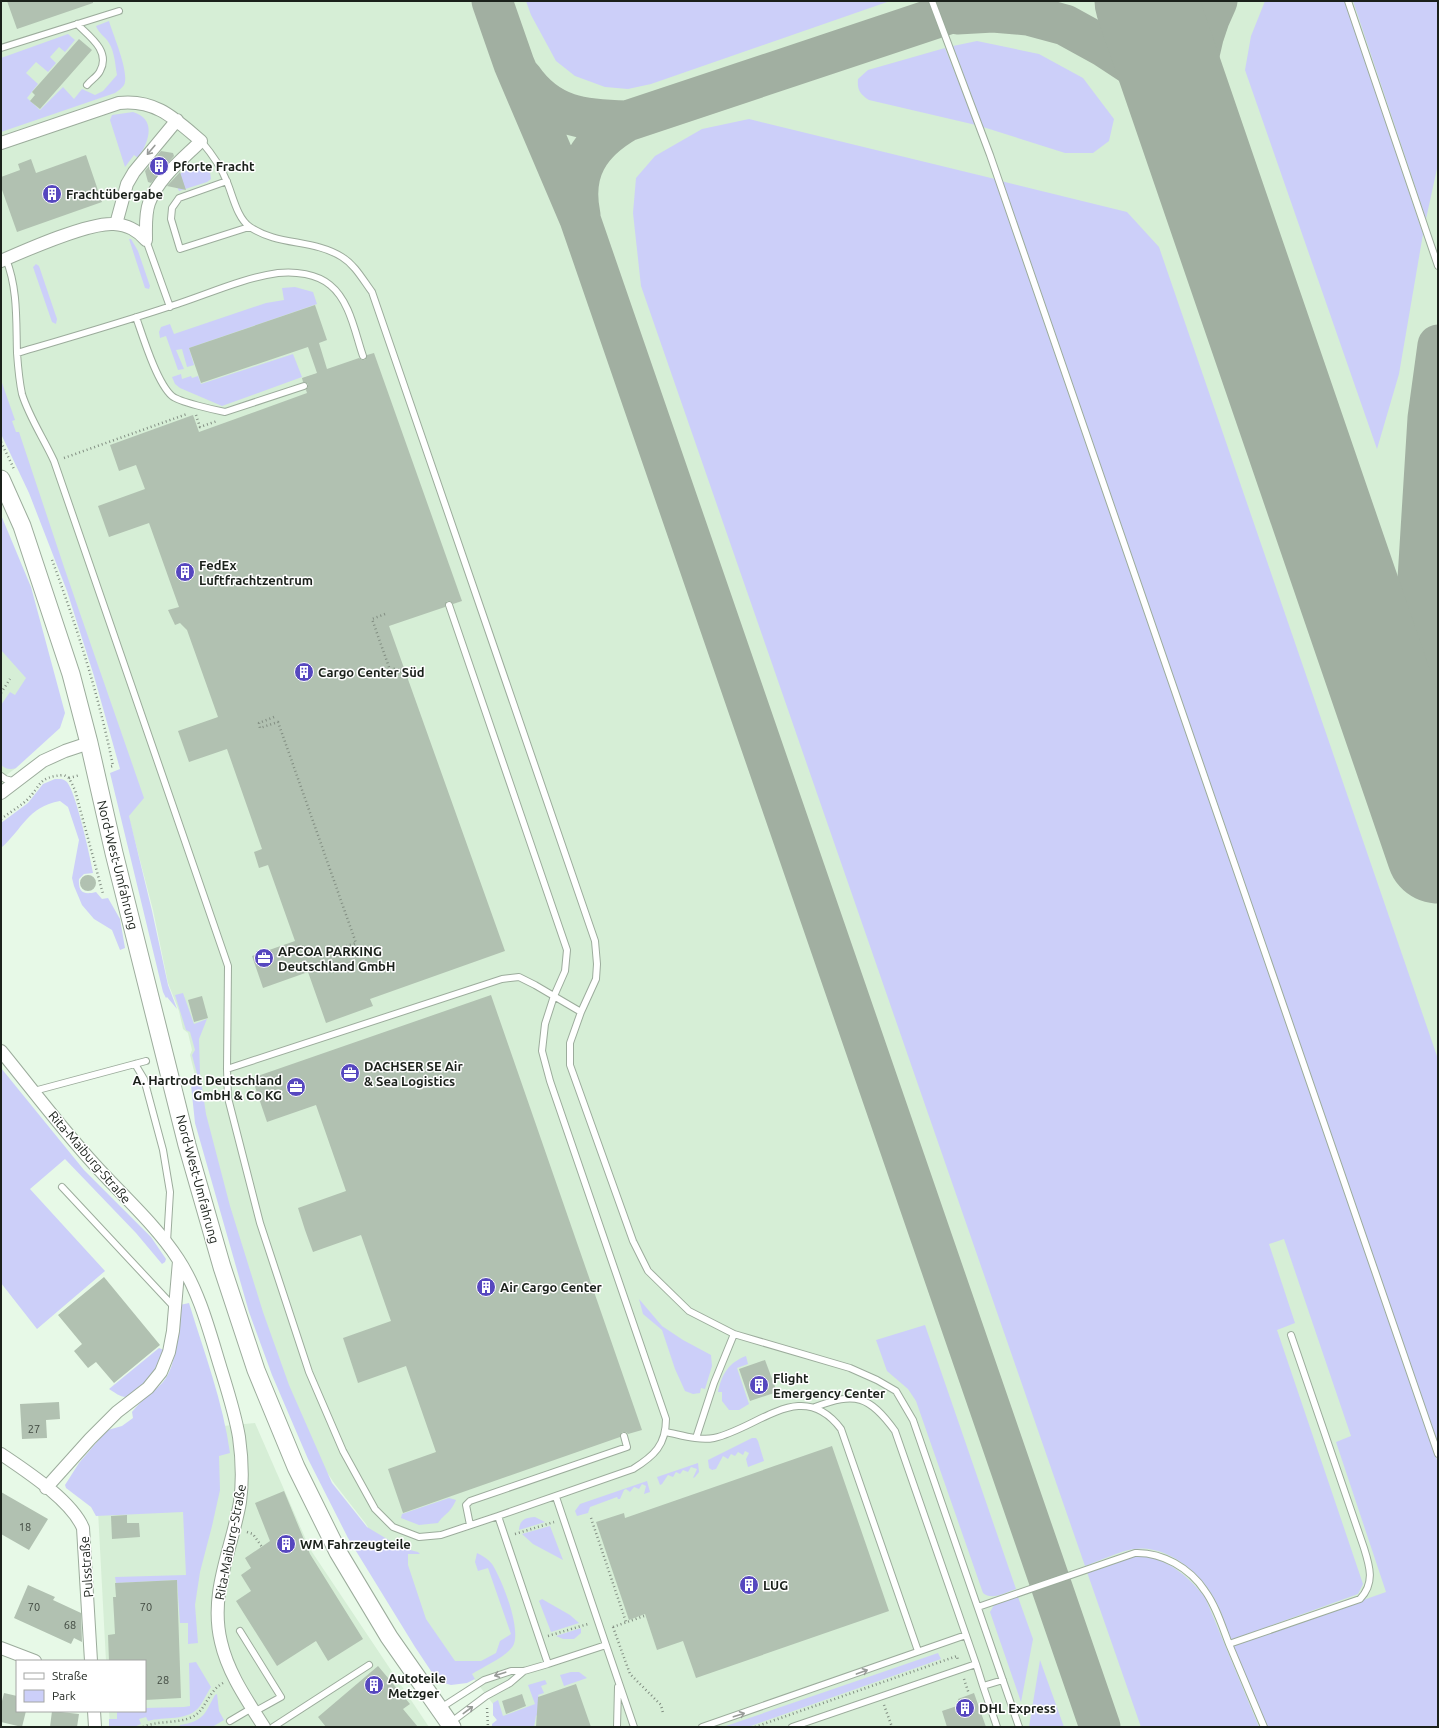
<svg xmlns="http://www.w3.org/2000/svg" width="1439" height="1728" viewBox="0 0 1439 1728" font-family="Ubuntu,sans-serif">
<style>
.built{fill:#d6eed6}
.green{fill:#cccff9}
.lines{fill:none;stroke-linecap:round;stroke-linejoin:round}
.taxiway{stroke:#a1afa1;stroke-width:41}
.runway{stroke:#a1afa1;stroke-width:103}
.building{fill:#b1c1b1}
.service-casing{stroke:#9cac9c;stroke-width:8}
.minor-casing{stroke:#9cac9c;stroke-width:14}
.secondary-casing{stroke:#9cac9c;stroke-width:19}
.path{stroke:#828e82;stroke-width:2.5;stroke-dasharray:1 3;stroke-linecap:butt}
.service{stroke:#fff;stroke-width:6}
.minor{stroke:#fff;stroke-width:12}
.secondary{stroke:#fff;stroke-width:17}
.oneway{stroke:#989b98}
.labels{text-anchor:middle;stroke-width:3;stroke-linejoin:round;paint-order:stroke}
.number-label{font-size:11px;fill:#404940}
.poi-label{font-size:13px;font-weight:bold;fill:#1b211b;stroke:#fff;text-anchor:start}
.street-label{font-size:13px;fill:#1b211b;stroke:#fff}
</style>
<rect width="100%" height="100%" fill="#e7f9e7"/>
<path class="built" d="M1 1H1438V1727H503L493 1715V1704L471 1675 460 1673 390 1567 366 1524 334 1483 313 1451 278 1375 198 1111 195 1075 190 1055 192 1050 188 1033 183 1029 179 1011 168 983 153 910 118 776 121 766 77 608 1 424Z
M1 646 29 679 13 765 16 768 1 779Z
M255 1423 310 1549 429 1727H110L109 1711H145V1661H106L98 1511 126 1435Z"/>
<path class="green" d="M526 1H890L651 84 628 89 605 87 575 76 556 61 531 15Z
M1265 1H1345L1423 234 1399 374 1377 449 1245 70 1251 36Z
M1353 1H1438V164L1426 219Z
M109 21C113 35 130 73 124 85 122 88 118 91 115 93L1 132V58L68 34 75 40 65 52 59 47 50 57 56 63 48 72 36 62 26 73 38 84 27 98 40 110 63 87 74 99 82 89 95 95 103 91 117 75C115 65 115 53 109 43 105 36 99 34 96 26Z
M977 41 1039 54 1083 78 1114 119 1109 141 1093 153H1065L983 127 953 46Z
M945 48 976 125 869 100C860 94 857 90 858 79L868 70Z
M133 112C157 119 149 142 138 158L134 155 125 167 110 120 112 115Z
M749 119 995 179 1438 1463V1727H1267L1233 1646 1386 1592 1336 1442 1351 1436 1284 1239 1269 1244 1295 1323 1277 1330 1363 1584 1358 1594 1231 1640C1226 1627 1222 1612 1215 1600 1202 1573 1166 1544 1134 1549 1120 1551 1099 1561 1085 1566L641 286 633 213 636 178 655 156 702 129Z
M194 166C201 166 206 166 210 172L211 179 207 182 179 191 174 180 181 173Z
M1001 181 1127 212 1159 247 1438 1059V1445Z
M129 239H131L138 251 150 286 149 289 145 288Z
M36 264 39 266 57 319 56 324 52 322 33 267Z
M295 287 313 292 317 304 189 348 194 365 187 367 182 349 176 350 184 369 178 370 166 336 160 338 159 332 161 327 170 324 174 334 266 303 284 300 282 288Z
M293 354 302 377 222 406 180 388 175 384 172 377 181 374 182 379 191 376 192 378 198 376 201 384Z
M1 380 15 420 12 421 16 432H19L65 570 144 798 129 816 152 911 168 985 177 1009 167 997 166 998 163 992 110 773 120 769 94 676 67 591 29 493 1 434Z
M1 515 31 587 65 713 60 728 16 768C9 770 6 769 1 765V705L10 692 15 695 26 678 1 650Z
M55 779C59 779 63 778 67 782 76 793 90 856 93 873L84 874 79 879C78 893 84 895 96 892L102 899 108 898 120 919 125 948 120 950 112 930 94 919 82 905 74 886 72 878 79 840 68 807 60 801C27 807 23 829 1 848V823L28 803 43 784Z
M183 993 194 1024 207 1019 199 1039 200 1074 206 1114 230 1206 263 1312 289 1385 332 1483 367 1527 402 1548 418 1552 420 1554H408V1565L426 1619 455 1661H481L496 1653 500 1641 511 1634 488 1568 478 1571 475 1562 477 1553C483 1556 488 1559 492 1564 502 1579 522 1630 513 1646 506 1657 483 1667 472 1674L475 1679 467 1683 451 1685 444 1683 433 1674 415 1647 348 1538 308 1459 272 1375 249 1312 195 1123 191 1085H198L197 1074 192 1055 195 1050 190 1032 186 1030 175 995Z
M1 1068 84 1170 151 1237 166 1259 165 1262 162 1264 136 1233 65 1159 30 1189 105 1271 37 1329 1 1283Z
M639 1299 662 1326 683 1340 711 1355 712 1366 705 1389 701 1388 700 1393 693 1394 685 1391 675 1369 662 1330 643 1314Z
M189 1303C204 1352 223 1402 230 1453L219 1456 220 1490 212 1526 200 1572 195 1605 198 1643 188 1644V1623H180L177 1580 116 1583 115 1577 186 1575 183 1512 96 1516 91 1507 66 1488 65 1485 79 1463 102 1436 108 1430 122 1426 133 1418 132 1412C141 1400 153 1393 163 1382 178 1365 177 1327 180 1305Z
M925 1325 1016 1589C1006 1592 992 1601 983 1593L916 1401 908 1389 887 1371 876 1340Z
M159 1348 164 1350C162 1356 160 1364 156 1370 152 1377 133 1396 126 1397 120 1397 114 1392 109 1389Z
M746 1356 748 1364 737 1368 749 1404 739 1410H729L722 1401V1392H718C722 1374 728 1363 746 1356Z
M752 1438H756L758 1441 764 1461 748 1467 746 1459 749 1453 745 1451 743 1455 738 1452 735 1456 731 1454 728 1459 723 1456 716 1469 712 1470 709 1468 708 1460Z
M698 1463 699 1472 695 1477 693 1478 697 1469 691 1467 688 1472 683 1470 680 1474 676 1472 673 1477 668 1475 662 1484 660 1485 657 1477Z
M647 1481 650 1492 644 1494 646 1486 642 1484 639 1489 634 1487 630 1492 626 1489 624 1490 620 1499H618L617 1497 590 1507 588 1513 577 1516 575 1511 580 1504Z
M449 1498 456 1500C450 1514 445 1513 438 1523L419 1525 401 1518 402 1514Z
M535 1517 545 1522 519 1530C520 1519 525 1518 535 1517Z
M550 1526 563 1560 533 1544 522 1534Z
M1136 1556C1165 1556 1187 1575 1205 1597L1259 1727H1141L1087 1572Z
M1018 1597 1033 1639 1021 1702 990 1612 994 1605Z
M542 1599 570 1615 579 1623 551 1632 539 1601Z
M581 1628V1633L574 1639H563L556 1636Z
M938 1653 941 1659 748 1727H723Z
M1040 1660 1064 1727H1029Z
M196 1662 211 1687C207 1693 204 1700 200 1706 188 1722 164 1716 148 1721L146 1717 139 1719 141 1724 134 1727H109V1719H117V1712L108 1711H145V1708L184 1707 190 1706 189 1663Z
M571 1672H579L587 1678 564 1686 560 1675Z
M545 1680 547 1684 541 1686 544 1693 538 1695 543 1708 536 1716 534 1727H492V1724L497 1720 493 1715V1703L498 1700 503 1716 535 1704 528 1685Z
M217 1694 219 1711 224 1720 212 1727H179L180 1725C204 1721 204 1715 215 1695Z"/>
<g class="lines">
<path class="taxiway" d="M492 1 514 64 580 219 1100 1727
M957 14 993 12 1028 15 1065 25 1105 47 1137 68 1161 95 1184 126 1203 167
M522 78C549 117 583 120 627 121
M1200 149C1192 96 1193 49 1217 1
M580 215C571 171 589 143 627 121L987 1
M1438 345 1428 418 1418 579 1426 705 1438 781"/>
<path class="runway" d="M1146 1 1438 852"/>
</g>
<path class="building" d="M7 1H93V3L17 29Z
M79 39 92 50 40 109 30 101 35 95 32 92Z
M161 151 173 153 174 156 151 183 148 182 145 171Z
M86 155 102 202 17 232 1 187V177L20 170 18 164 31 159 36 173Z
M180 172 186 190 167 186Z
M315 305 327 340 319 343 327 369 359 358 362 360H365L367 355 374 353 462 601 453 604 450 601H447L445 607 389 626 505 951 370 999 373 1006 326 1023 308 972 263 988 252 956 295 941 268 865 259 868 254 852 262 849 227 749 189 762 178 731 218 717 187 630 180 623 175 625 168 610 179 607 149 523 109 537 98 506 145 489 136 465 119 471 110 445 193 415 199 432 307 393 306 390 308 387V384L303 382 302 378 317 373 308 347 201 383 189 348Z
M80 883a8 8 0 1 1 16 0a8 8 0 1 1-16 0Z
M491 995 642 1430 628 1434 626 1432H622L620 1437 403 1513 388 1469 436 1452 406 1366 358 1383 343 1338 391 1321 361 1235 313 1252 305 1230 298 1208 346 1191 316 1105 267 1122 252 1078Z
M202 996 208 1018 194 1022 188 1000Z
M104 1277 160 1345 114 1383 96 1362 88 1368 74 1351 82 1344 58 1315Z
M765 1360 777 1392 750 1401 739 1369Z
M59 1402 60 1419 46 1420 47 1438 22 1439 20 1404Z
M832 1446 889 1611 696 1678 683 1641 657 1650 645 1614 629 1620 596 1522 624 1513 625 1518Z
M284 1491 310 1554 363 1639 328 1661 316 1641 277 1666 236 1601 251 1591 241 1575 251 1568 245 1558 270 1541 255 1503Z
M1 1492 48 1519 29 1550 1 1534Z
M127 1515V1523H139L140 1537 112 1539 111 1516Z
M177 1580 181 1698 145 1700V1661H109L108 1635 115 1634 113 1597H116L115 1583Z
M28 1585 55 1597 53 1600 81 1613 82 1642 74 1638 71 1644 14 1618Z
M378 1666 410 1704 403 1709 418 1727H326L318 1717Z
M576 1684 591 1727H536L538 1697Z
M4 1693 17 1696V1711H26L22 1727 1 1722V1705Z
M974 1693 986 1727H947L942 1711 960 1705 958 1699Z
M522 1694 526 1706 506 1714 502 1701Z
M52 1711 79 1714 77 1727H50Z"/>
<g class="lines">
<g class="service-casing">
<path id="service" d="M932 1 990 155 1438 1454
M1348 1 1438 266
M77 24C89 36 111 51 100 71 98 76 91 80 87 85
M1 48 119 11
M201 141C212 154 221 166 227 182 233 196 237 218 250 227 278 246 314 239 342 257 355 265 363 280 372 292L595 941 597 964 596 979 581 1012 570 1043V1065L633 1241 648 1271 689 1311 734 1334 850 1368 877 1380 896 1391 913 1420 1019 1727
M227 181 179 198 172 208 171 219 180 249 249 227
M146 240 170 307
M6 259C18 289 16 321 17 353 68 338 120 323 171 306 206 295 242 278 278 273 295 271 317 274 330 285 350 301 355 333 363 356
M136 317C143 337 157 383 172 396 179 402 215 410 225 412L304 386
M17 353C18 367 19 380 22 394 29 417 44 439 54 461L228 966 227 1069 228 1098 260 1223 309 1372 343 1451 375 1509 393 1527 419 1537 441 1535 498 1516
M449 605 567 950 565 971 554 996 545 1024 542 1051 550 1081 666 1419C666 1445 654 1456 633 1469L498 1516 548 1664
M1 776 5 779 16 782
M135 1064 144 1079 163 1150 170 1192 167 1242
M227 1069 502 979 519 977 535 985 581 1012
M34 1091 146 1061
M62 1187 174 1307
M666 1432C681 1435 699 1441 714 1438 759 1428 802 1377 841 1429L918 1651
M696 1438 714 1383 734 1334
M470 1525 466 1505 470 1501 627 1447 624 1436
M978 1607 1135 1553C1162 1552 1190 1568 1205 1591 1216 1606 1222 1626 1229 1644
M240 1631 281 1697 254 1712
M606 1645 634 1727
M976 1664 983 1686 1003 1680
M983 1686 997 1727
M439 1709 484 1680 511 1671H524L548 1664 606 1645 556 1497
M230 1721 252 1708
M450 1723 486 1696 510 1683 524 1671
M273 1727 369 1665
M617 1727 618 1687
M702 1727 966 1635
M792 1727 976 1664 895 1431C869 1395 855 1392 815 1407
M1264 1727 1229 1644 1360 1599C1375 1583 1370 1567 1364 1548L1291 1335"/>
</g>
<g class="minor-casing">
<path id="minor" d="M1 143 119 103C156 99 175 119 201 141 183 159 158 178 149 203 145 214 146 228 146 240
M116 224 127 184 134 172 177 120
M1 261C26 250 89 222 114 224 128 225 137 230 146 240
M1 793 43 761 65 751 89 743
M1 1051C32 1089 61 1128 94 1164 121 1194 156 1225 178 1259 199 1291 209 1330 220 1366 227 1389 235 1413 239 1437 242 1458 243 1480 240 1502 232 1549 209 1593 221 1642 228 1673 247 1700 264 1727
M1 1454C26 1471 71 1500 83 1528L91 1661
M46 1488 90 1439 117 1412 148 1388 161 1372 169 1352 173 1331 179 1261
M1 1648 35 1661
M94 1711 95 1727"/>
</g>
<g class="secondary-casing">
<path id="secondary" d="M1 479 22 526 71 674 89 743 114 853 187 1145 222 1267 256 1370 296 1467 338 1552 389 1637 452 1727"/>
</g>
<path class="path" d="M196 415 200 427 217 421
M1 442 14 469
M64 458 187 414
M52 560C77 627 99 696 113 766L110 767
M385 614 372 619 390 670 397 668 400 673 392 676
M1 693 10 679
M274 717 259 723 260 728 278 722 356 943 335 950
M69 778 80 775
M1 819C9 813 19 807 27 800 42 785 37 777 64 775L69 778 75 790 103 894
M591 1518 626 1622
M247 1532 253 1534 262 1547
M515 1534 554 1522
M613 1627 630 1674 661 1705 663 1713
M613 1627 644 1616
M548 1636 588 1624
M964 1679 969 1694
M884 1705 892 1727
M487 1708 488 1727
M143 1727C159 1720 177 1724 192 1717 206 1711 207 1692 223 1683
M755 1727 957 1656 958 1661"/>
<use href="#service" class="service"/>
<use href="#minor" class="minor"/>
<use href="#secondary" class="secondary"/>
</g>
<defs><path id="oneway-shaft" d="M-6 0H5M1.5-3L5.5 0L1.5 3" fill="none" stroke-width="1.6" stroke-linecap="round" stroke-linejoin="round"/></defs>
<g class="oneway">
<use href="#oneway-shaft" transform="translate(151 150) rotate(130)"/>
<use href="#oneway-shaft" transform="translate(862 1672) rotate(-20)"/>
<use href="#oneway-shaft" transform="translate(500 1674) rotate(162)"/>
<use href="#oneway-shaft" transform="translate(468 1710) rotate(-37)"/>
<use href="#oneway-shaft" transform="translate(739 1715) rotate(-18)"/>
</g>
<defs>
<g id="building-disc" transform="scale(1)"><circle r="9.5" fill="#5647bf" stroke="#fff"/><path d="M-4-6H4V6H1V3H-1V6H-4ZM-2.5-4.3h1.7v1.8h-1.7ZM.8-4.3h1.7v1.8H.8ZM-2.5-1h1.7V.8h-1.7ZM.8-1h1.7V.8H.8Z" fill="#fff"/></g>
<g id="office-disc" transform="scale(1)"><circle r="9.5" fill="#5647bf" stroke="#fff"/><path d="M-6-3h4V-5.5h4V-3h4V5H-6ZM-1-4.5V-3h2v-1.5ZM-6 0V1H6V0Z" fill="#fff"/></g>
</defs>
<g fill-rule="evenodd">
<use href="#building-disc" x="159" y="166"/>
<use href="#building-disc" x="52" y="194"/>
<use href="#building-disc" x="185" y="572"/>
<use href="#building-disc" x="304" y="672"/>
<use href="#office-disc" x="264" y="958"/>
<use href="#office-disc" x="350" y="1073"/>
<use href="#office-disc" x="296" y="1087"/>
<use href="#building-disc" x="486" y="1287"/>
<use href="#building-disc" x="759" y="1385"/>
<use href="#building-disc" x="286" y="1544"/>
<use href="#building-disc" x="749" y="1585"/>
<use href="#building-disc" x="374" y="1685"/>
<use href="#building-disc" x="965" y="1708"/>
</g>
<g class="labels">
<g class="number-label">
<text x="34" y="1433">27</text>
<text x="25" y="1531">18</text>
<text x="34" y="1611">70</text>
<text x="146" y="1611">70</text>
<text x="70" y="1629">68</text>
<text x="163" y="1684">28</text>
</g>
<g class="poi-label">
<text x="173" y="171">Pforte Fracht</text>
<text x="66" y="199">Frachtübergabe</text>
<text x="199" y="570">FedEx<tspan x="199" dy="15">Luftfrachtzentrum</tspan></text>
<text x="318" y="677">Cargo Center Süd</text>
<text x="278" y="956">APCOA PARKING<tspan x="278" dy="15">Deutschland GmbH</tspan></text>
<text x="364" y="1071">DACHSER SE Air<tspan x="364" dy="15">&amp; Sea Logistics</tspan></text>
<text x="282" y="1085" text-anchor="end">A. Hartrodt Deutschland<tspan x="282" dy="15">GmbH &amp; Co KG</tspan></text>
<text x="500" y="1292">Air Cargo Center</text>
<text x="773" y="1383">Flight<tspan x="773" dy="15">Emergency Center</tspan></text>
<text x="300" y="1549">WM Fahrzeugteile</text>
<text x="763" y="1590">LUG</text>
<text x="388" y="1683">Autoteile<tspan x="388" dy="15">Metzger</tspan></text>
<text x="979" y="1713">DHL Express</text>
</g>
<g class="street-label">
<text transform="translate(118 865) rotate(76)" y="5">Nord-West-Umfahrung</text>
<text transform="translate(90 1157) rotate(49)" y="5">Rita-Maiburg-Straße</text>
<text transform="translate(198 1179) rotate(75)" y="5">Nord-West-Umfahrung</text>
<text transform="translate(230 1542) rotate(-79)" y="5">Rita-Maiburg-Straße</text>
<text transform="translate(86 1567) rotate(-94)" y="5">Pulsstraße</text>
</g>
</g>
<rect width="1439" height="1728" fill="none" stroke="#1b211b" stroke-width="4"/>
<rect x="16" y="1660" width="130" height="52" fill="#ffffff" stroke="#a4a6a4"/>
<rect x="24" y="1673" width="20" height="6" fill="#ffffff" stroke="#a4a6a4"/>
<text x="52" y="1680" font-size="12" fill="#1b211b">Straße</text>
<rect x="24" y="1690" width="20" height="12" fill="#cccff9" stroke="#a4a6a4"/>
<text x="52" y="1700" font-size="12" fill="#1b211b">Park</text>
</svg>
